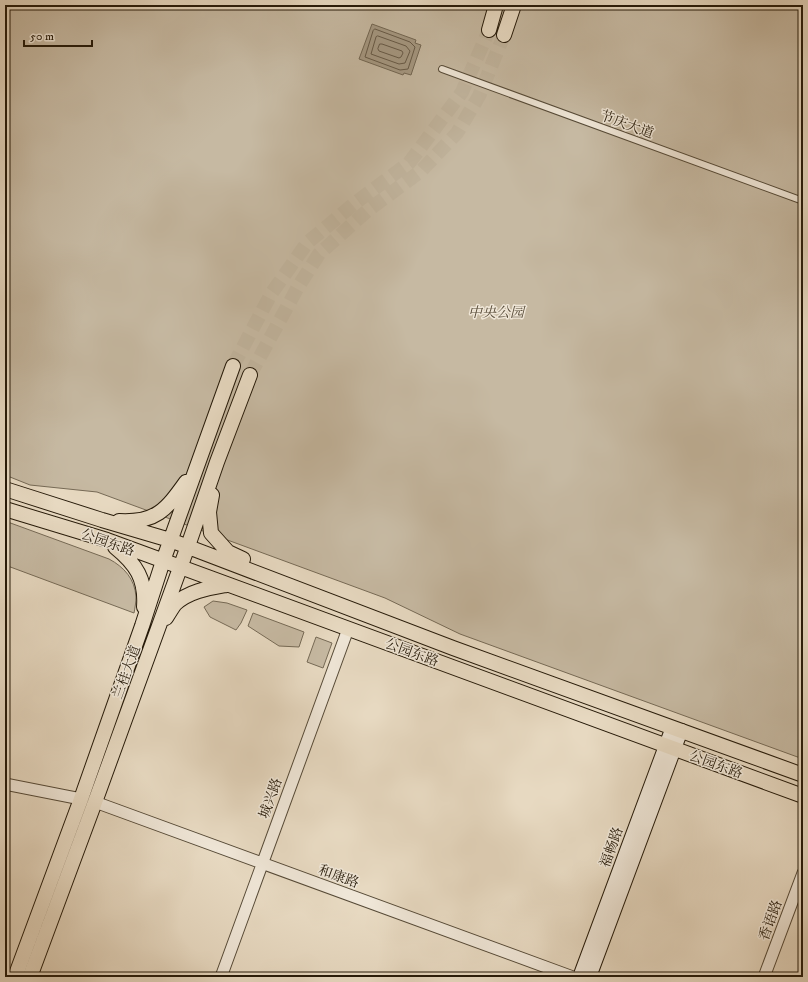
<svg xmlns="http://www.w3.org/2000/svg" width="808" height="982" viewBox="0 0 808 982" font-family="'IM FELL DW Pica','Noto Serif SC',serif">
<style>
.green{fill:#c6b9a2;stroke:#766a56}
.water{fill:#a59882;stroke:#726652}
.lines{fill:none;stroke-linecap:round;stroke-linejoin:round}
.shore{stroke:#665946;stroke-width:1}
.primary-tunnel{stroke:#c0b39c;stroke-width:14;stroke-dasharray:14 7;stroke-linecap:butt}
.pedestrian-casing{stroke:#564a37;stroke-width:8}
.tertiary-casing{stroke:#564a37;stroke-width:13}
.secondary-casing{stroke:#261a09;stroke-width:14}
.primary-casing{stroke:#261a09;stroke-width:16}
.pedestrian{stroke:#efe6d7;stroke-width:6}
.tertiary{stroke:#efe6d7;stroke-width:11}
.secondary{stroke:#efe6d7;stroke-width:12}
.primary{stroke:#e7d9c1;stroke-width:14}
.labels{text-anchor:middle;stroke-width:3;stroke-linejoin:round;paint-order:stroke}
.street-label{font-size:14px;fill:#261a09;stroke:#efe6d7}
.park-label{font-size:14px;font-style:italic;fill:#564a37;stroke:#efe6d7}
</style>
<rect width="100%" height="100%" fill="#e7d9c1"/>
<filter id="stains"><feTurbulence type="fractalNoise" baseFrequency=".005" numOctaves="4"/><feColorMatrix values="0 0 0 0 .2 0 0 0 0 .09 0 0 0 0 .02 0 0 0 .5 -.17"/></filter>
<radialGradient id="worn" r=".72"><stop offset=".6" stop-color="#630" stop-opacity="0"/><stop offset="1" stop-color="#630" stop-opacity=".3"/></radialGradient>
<path class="green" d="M5 5H803V759L460 634 385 598 97 492 30 485 5 475Z
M5 521 109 559C124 567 135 579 136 597 136 602 135 608 134 613L5 565Z
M213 601 227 603 247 610 241 623 236 630 210 617 204 607Z
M253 613 304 632 299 647 279 646 248 626Z
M316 637 332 643 323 668 307 662Z"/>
<path class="water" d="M372 24 416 40 415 43 421 45 411 75 404 73 403 75 359 59Z"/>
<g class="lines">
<path class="shore" d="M375 29 410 42 415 47 408 69 400 70 365 57 373 31Z
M378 36 406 46 410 51 405 63 399 64 371 54 376 37Z
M380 44H382L402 51 403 53 401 57 399 58 379 51 378 49Z"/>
<path class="primary-tunnel" d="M233 366 271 294 307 243 355 203 409 163 462 92 489 30
M250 375 298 287 319 254 367 211 421 171 457 133 479 96 504 35"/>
<g class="pedestrian-casing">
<path id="pedestrian" d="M442 69 803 201"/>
</g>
<g class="tertiary-casing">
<path id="tertiary" d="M5 784 81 799
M95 802 573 977
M221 977 348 629
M764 977 803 873"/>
</g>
<g class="secondary-casing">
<path id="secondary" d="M579 977 672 727
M590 977 682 730"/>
</g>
<g class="primary-casing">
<path id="primary" d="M489 30 496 5
M504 35 514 5
M5 489 102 520 170 540 453 648 803 775
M212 495 209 512 211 533 228 552 243 559
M5 509 107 540 803 796
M119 521C156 523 166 510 186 482
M115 547C136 564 146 579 144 607
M166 618C169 613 172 608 175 604 189 591 209 588 226 585
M15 977 81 799 142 626 163 561 233 366
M30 977 95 802 188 546 217 462 250 375"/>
</g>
<use href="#pedestrian" class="pedestrian"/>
<use href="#tertiary" class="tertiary"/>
<use href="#secondary" class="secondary"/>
<use href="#primary" class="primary"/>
</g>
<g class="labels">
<g class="street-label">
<text transform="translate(627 124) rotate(20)" y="5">节庆大道</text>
<text transform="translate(108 542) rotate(19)" y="5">公园东路</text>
<text transform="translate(412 652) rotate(20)" y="5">公园东路</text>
<text transform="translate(126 672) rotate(-70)" y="5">兰桂大道</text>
<text transform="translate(716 764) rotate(20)" y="5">公园东路</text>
<text transform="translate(270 798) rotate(-70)" y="5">城兴路</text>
<text transform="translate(611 847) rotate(-70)" y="5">福畅路</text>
<text transform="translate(339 876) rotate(20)" y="5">和康路</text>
<text transform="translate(770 920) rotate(-70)" y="5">香语路</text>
</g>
<g class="park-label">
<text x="496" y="317">中央公园</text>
</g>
</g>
<rect width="808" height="982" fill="none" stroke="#e7d9c1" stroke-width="20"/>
<rect x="6" y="6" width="796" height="970" fill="none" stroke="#261a09" stroke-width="2"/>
<rect x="10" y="10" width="788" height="962" fill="none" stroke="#261a09"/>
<path d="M24 40v6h68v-6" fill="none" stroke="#261a09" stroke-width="2"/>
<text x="30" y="40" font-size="12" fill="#261a09" stroke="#efe6d7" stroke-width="3" paint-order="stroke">50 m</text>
<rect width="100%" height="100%" filter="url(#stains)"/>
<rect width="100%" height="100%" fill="url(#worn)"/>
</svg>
